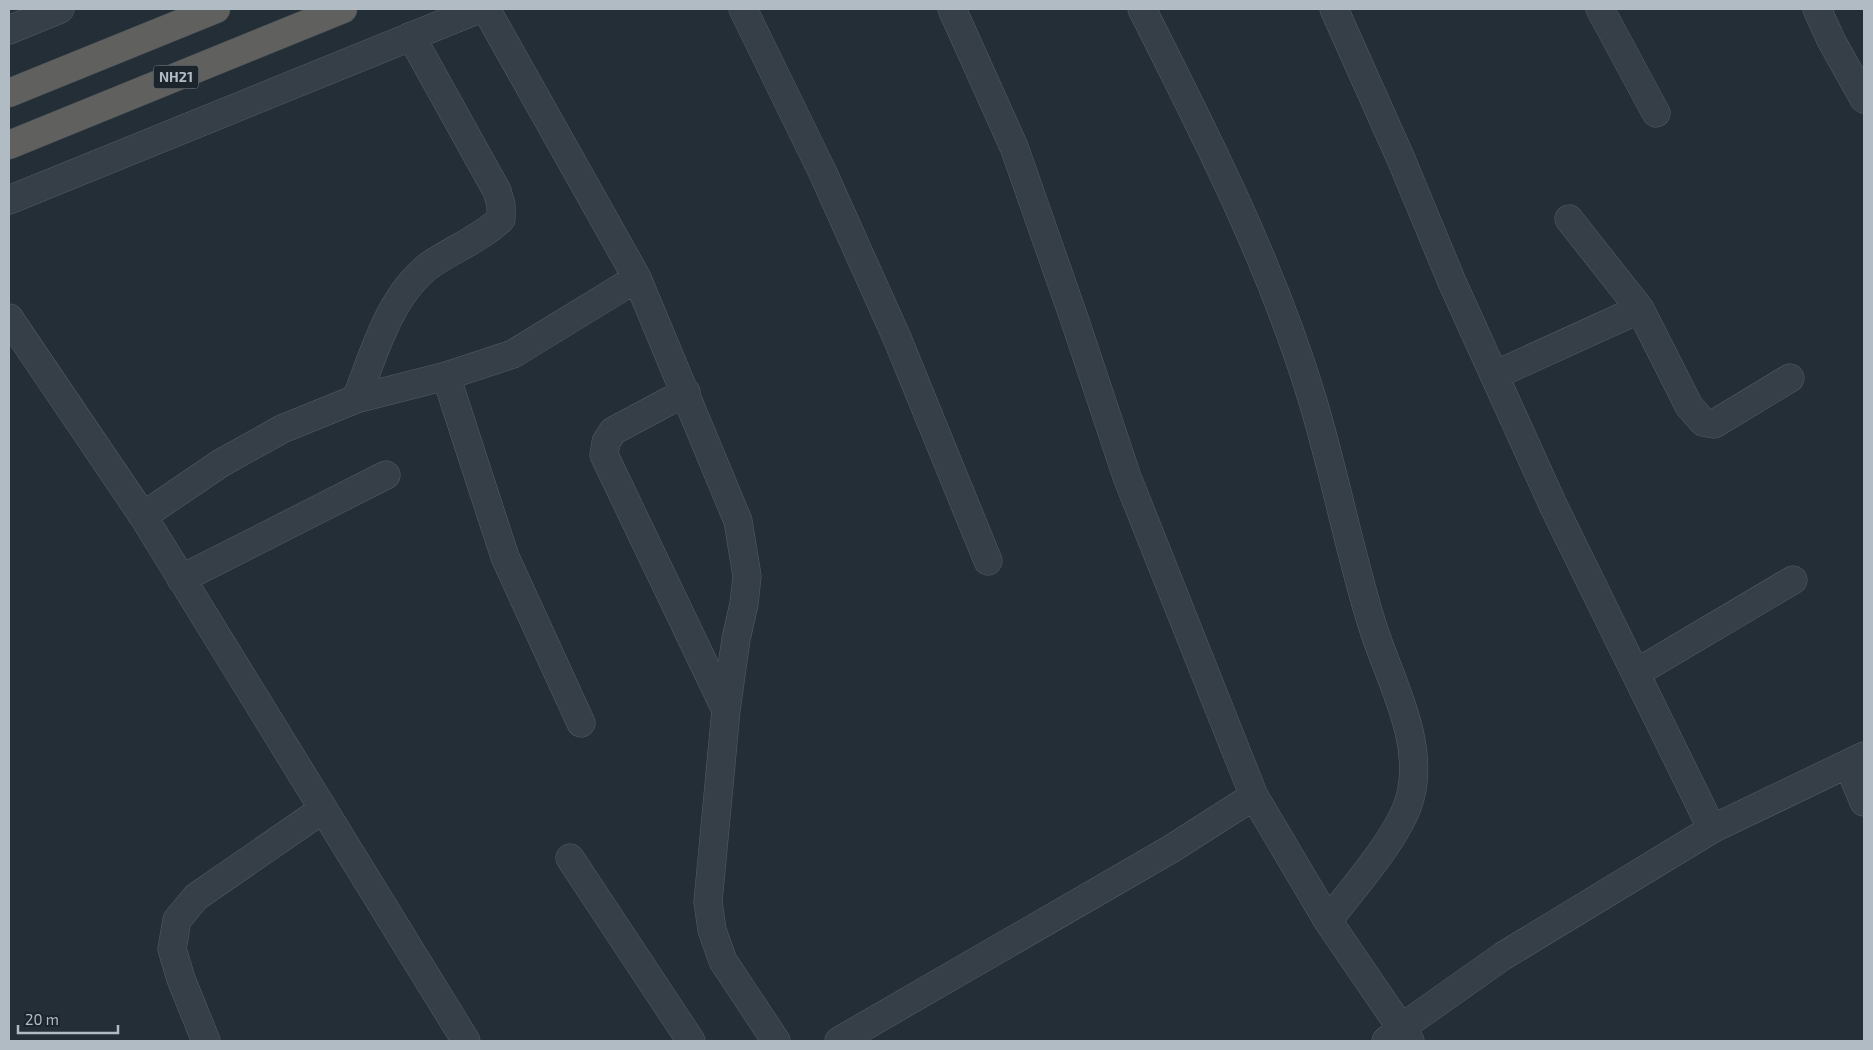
<svg xmlns="http://www.w3.org/2000/svg" width="1873" height="1050" viewBox="0 0 1873 1050" font-family="'Exo 2',sans-serif">
<style>
.lines{fill:none;stroke-linecap:round;stroke-linejoin:round}
.minor-casing{stroke:#545d65;stroke-width:29}
.tertiary-casing{stroke:#545d65;stroke-width:29}
.trunk-casing{stroke:#414a52;stroke-width:29}
.minor{stroke:#363f47;stroke-width:28}
.tertiary{stroke:#363f47;stroke-width:28}
.trunk{stroke:#60605e;stroke-width:28}
.labels{text-anchor:middle;stroke-width:4;stroke-linejoin:round;paint-order:stroke}
.shield{fill:#1c242c;stroke:#848e96;stroke-width:1}
.shield-label{font-size:14px;font-weight:bold;fill:#b1bbc3}
</style>
<rect width="100%" height="100%" fill="#232e36"/>
<g class="lines">
<g class="minor-casing">
<path id="minor" d="M486 9 637 278 738 521 747 576 744 604 736 639 726 710 708 902 712 930 723 961 776 1041
M743 9 823 173 897 338 988 561
M1142 9C1205 134 1270 261 1311 395 1334 470 1348 546 1371 621 1387 676 1426 739 1410 798 1400 836 1352 889 1328 921
M1334 9 1401 159 1452 282 1553 505 1712 829
M1600 9 1656 113
M1817 9 1831 40 1864 99
M1569 219 1640 309 1689 406 1703 422 1714 424 1790 378
M9 318 143 516 466 1041
M1495 375 1640 309
M446 376 505 557 581 723
M686 392 613 431 606 442 604 455 726 710
M356 399C374 354 389 296 430 265 453 249 480 239 501 219V205L497 191 411 36
M143 516 221 463 282 429 356 399 446 376 513 354 637 278
M181 579 386 475
M1636 673 1793 580
M1848 764 1864 802
M1254 796 1328 921 1410 1041
M570 858 691 1041
M206 1041 181 979 172 949 177 920 196 897 322 810
M839 1041 1171 849 1254 796 1127 477 1074 318 1014 147 952 9
M1386 1041 1401 1028 1503 956 1712 829 1864 756"/>
</g>
<g class="tertiary-casing">
<path id="tertiary" d="M9 30 60 9
M9 200 479 9"/>
</g>
<g class="trunk-casing">
<path id="trunk" d="M9 93 216 9
M9 145 343 9"/>
</g>
<use href="#minor" class="minor"/>
<use href="#tertiary" class="tertiary"/>
<use href="#trunk" class="trunk"/>
</g>
<g class="labels">
<rect class="shield" x="153.5" y="65.5" width="45" height="23" rx="4"/>
<g class="shield-label">
<text x="176" y="82">NH21</text>
</g>
</g>
<rect width="1873" height="1050" fill="none" stroke="#b1bbc3" stroke-width="20"/>
<path d="M18 1025v8h100v-8" fill="none" stroke="#b1bbc3" stroke-width="2.5"/>
<text x="25" y="1025" font-size="15" fill="#b1bbc3" stroke="#1c242c" stroke-width="4" paint-order="stroke">20 m</text>
</svg>
